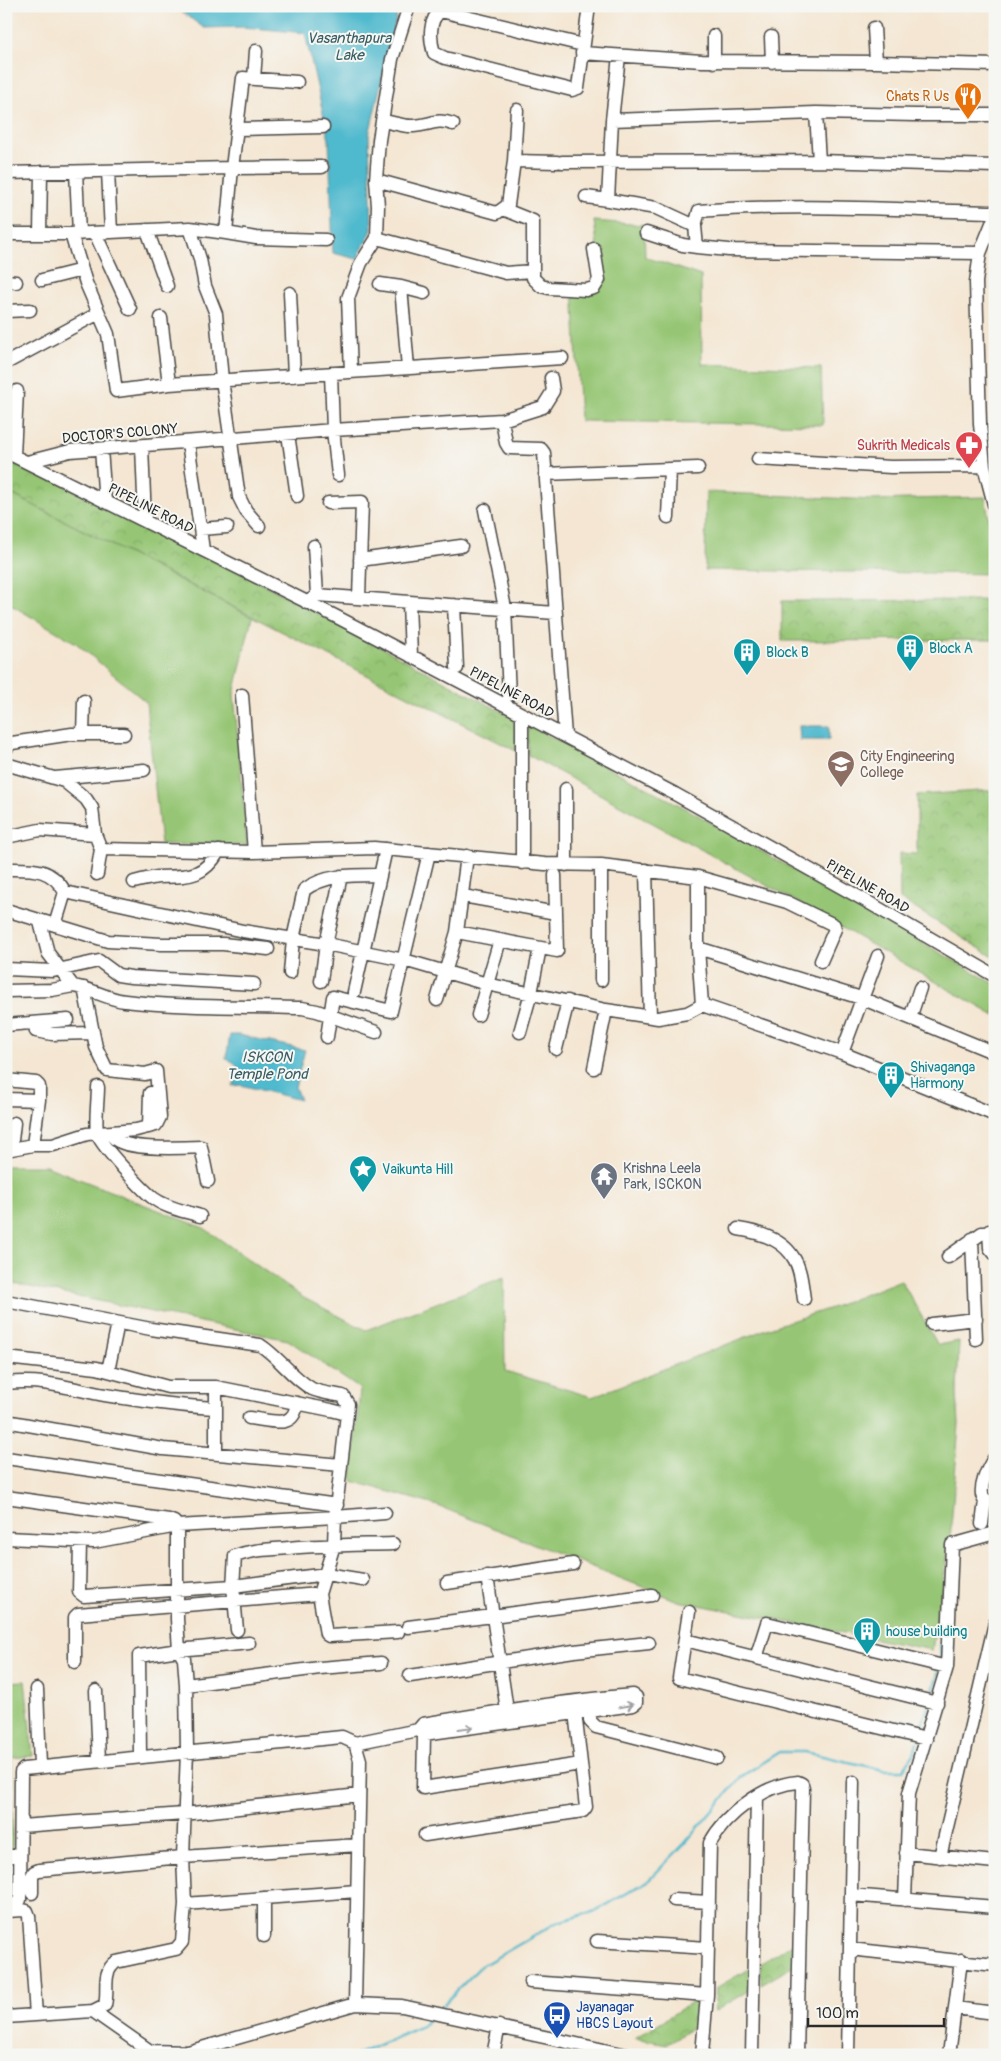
<svg xmlns="http://www.w3.org/2000/svg" width="1001" height="2061" viewBox="0 0 1001 2061" font-family="Pangolin,sans-serif">
<style>
.green{fill:#96c675;stroke:#607850}
.park{fill:url(#park-crowns);stroke:#607850}
.water{fill:#50b9cd;stroke:#3e727c}
.lines{fill:none;stroke-linecap:round;stroke-linejoin:round}
.stream{stroke:#50b9cd;stroke-width:2.5}
.minor-casing{stroke:#494744;stroke-width:15}
.minor{stroke:#fff;stroke-width:12}
.oneway{stroke:#a0a0a0}
.labels{text-anchor:middle;stroke-width:4;stroke-linejoin:round;paint-order:stroke}
.food-label{font-size:14px;fill:#c56008;stroke:#f6f6f2;text-anchor:end}
.street-label{font-size:14px;fill:#2b2b2b;stroke:#f6f6f2}
.health-label{font-size:14px;fill:#be3a42;stroke:#f6f6f2;text-anchor:end}
.culture-label{font-size:14px;fill:#0d838f;stroke:#f6f6f2;text-anchor:start}
.education-label{font-size:14px;fill:#785e54;stroke:#f6f6f2;text-anchor:start}
.worship-label{font-size:14px;fill:#5b616d;stroke:#f6f6f2;text-anchor:start}
.transit-label{font-size:14px;fill:#164399;stroke:#f6f6f2;text-anchor:start}
.water-label{font-size:15px;font-style:italic;fill:#385d64;stroke:#f6f6f2}
</style>
<defs>
<pattern id="park-crowns" width="20" height="18" patternUnits="userSpaceOnUse" patternTransform="scale(1.25)"><rect width="20" height="18" fill="#96c675"/><path d="M2 6a3 3 0 1 1 6 0M12 15a3 3 0 1 1 6 0" fill="none" stroke="#81aa65"/></pattern>
</defs>
<rect width="100%" height="100%" fill="#f6f6f2"/>
<filter id="ink" filterUnits="userSpaceOnUse"><feTurbulence type="fractalNoise" baseFrequency=".02" numOctaves="2"/><feDisplacementMap in="SourceGraphic" scale="10" xChannelSelector="R" yChannelSelector="G"/><feConvolveMatrix kernelMatrix="1 2 1 2 8 2 1 2 1" color-interpolation-filters="sRGB"/></filter>
<filter id="wash" filterUnits="userSpaceOnUse"><feTurbulence type="fractalNoise" baseFrequency=".0096" numOctaves="4" result="noise"/><feDisplacementMap in="SourceGraphic" scale="20" xChannelSelector="R" yChannelSelector="G"/><feGaussianBlur stdDeviation="1.12" result="paint"/><feColorMatrix in="noise" values="0 0 0 0 0 0 0 0 0 0 0 0 0 0 0 0 0 1.4 0 .05"/><feComposite in="paint" operator="in"/></filter>
<g filter="url(#wash)">
<rect width="100%" height="100%" fill="#f4e6d2"/>
<path class="green" d="M594 221 644 225 645 257 701 276 702 364 821 368 823 425 580 421 573 286H602Z
M6 491 252 617 234 694 247 845 161 844 146 702 76 643 6 602Z
M706 492 873 500 985 497 995 553V574L705 570Z
M528 725 687 809 995 984V1016L801 904 528 755Z
M6 1166H46L204 1228 302 1297 366 1330 504 1277 505 1371 592 1397 769 1328 831 1308 901 1280 938 1345 959 1341 957 1393 959 1424 950 1540 932 1650 678 1601 438 1506 352 1481 360 1389 288 1340 6 1282Z
M25 1681 33 1756 12 1758V1848L6 1847V1682Z"/>
<path class="park" d="M6 456 250 577 517 720 516 751 6 491Z
M995 600V640L782 641V601Z
M995 790V958L900 899 899 853 917 854V795Z
M796 1942V1964L761 1984V1963Z
M752 1967V1989L714 2012 716 1988Z
M705 1994 703 2021 667 2044 635 2038Z"/>
<path class="water" d="M186 6H399L369 135 372 230 357 259 333 253 329 140 305 33 243 27 204 28 182 12Z
M799 726H829V740H800Z
M230 1035H239L305 1050 295 1087 300 1100 241 1085 232 1086 239 1077C239 1068 236 1061 226 1059Z"/>
<g class="lines">
<path class="stream" d="M940 1644 941 1659
M931 1696 939 1670
M920 1731 928 1706
M439 2009 480 1967 558 1922 596 1911 648 1881 685 1843 742 1776 780 1752H805L884 1770H903L914 1754 917 1742
M356 2055 422 2026 432 2016"/>
</g>
</g>
<g filter="url(#ink)">
<g class="lines">
<g class="minor-casing">
<path id="minor" d="M409 6 392 59 379 140 376 180 378 206 377 238 506 273 532 271
M874 28 876 62
M714 36V62
M771 37 772 62
M583 45 441 11C428 19 430 40 434 53L445 58 572 90 578 88 589 6
M582 53 702 61 876 62 995 65
M254 79 256 51
M297 82 243 78 232 168 322 167
M816 113 916 115H995
M612 120 816 113 819 161
M382 121C392 122 404 127 414 126 431 125 436 118 453 124
M237 129 323 127
M514 161 557 162
M562 162 819 161 995 166
M108 171 111 232
M76 172 79 233
M6 173 232 168 226 233 190 228 71 234
M376 180 497 213 508 205 514 161 517 110
M586 197 608 200 612 120 619 56
M608 200 656 208 695 226
M503 209 533 221V278L541 286 549 288 586 290 594 288 599 280 594 249
M995 216 980 253 976 282 980 424 984 466 995 508
M190 228 200 259 205 286 216 314 222 380 239 497 246 511 259 526
M147 230 167 286
M95 233 130 309
M226 233 256 238 326 240
M646 233 683 245 697 247
M6 234H71L86 283 108 334 116 391 169 384 562 358
M40 234 41 172
M980 253 729 250 697 247 695 226 699 211C797 203 897 210 995 212
M42 280 82 270
M6 281 16 282
M380 284 401 287 408 368
M401 287 424 293
M290 293 294 376
M6 311 30 310
M161 318 169 384
M6 363 99 313
M351 372 348 298 361 263 377 238
M331 373 333 430 338 475
M502 420 506 443 509 448 541 449 544 453 565 736
M288 434 297 496
M188 442 203 550
M142 446 145 521
M101 449 105 502
M6 452 335 616 675 794 866 901 995 976
M14 456 17 391
M758 459 891 467 984 466
M27 462 70 451 333 430 502 420 543 407 553 391 551 378
M545 474 670 469
M328 503 362 502 359 598
M485 510 505 608 509 695
M668 517 670 469 698 468
M200 529 227 527
M314 546 317 595
M360 560 461 546
M409 602 411 656
M307 603 317 595 555 613
M454 605 457 668
M242 695 254 852
M83 734 84 701
M6 748 12 743 72 734H124
M6 764 64 781 86 799 92 808 95 834 101 849 97 874
M55 778 144 770
M6 837 40 830 95 834
M101 849 254 852 374 848 545 864 601 865 698 877 787 902 834 925 835 929 821 961
M522 863V714
M566 865V789
M601 865V980
M6 869C32 869 51 867 65 892
M646 870 650 1017
M698 877V948L702 1005
M134 882C142 880 150 878 158 877 187 876 202 879 219 851
M463 896 556 913
M6 910 108 941 161 944H223L268 949
M40 922 48 953 73 986C91 988 106 999 125 1001 184 1008 243 1006 302 1008L317 1011 376 1032
M55 925 65 892 243 931 326 944 404 960 487 984 606 1010 658 1018 687 1013 702 1005 842 1053 995 1115
M457 932 557 951 555 875
M698 948 861 998 995 1053
M6 969 53 971 99 961 118 975 131 977 254 984
M290 973 293 939 304 890C325 874 355 875 380 875
M321 981 326 944 341 876
M6 991 52 990 73 986
M354 992 386 849
M437 1000 457 932 467 856
M478 1015 500 940
M910 1018 920 988
M35 1023 36 1031 52 1034 92 1033
M6 1025 68 1020
M520 1032 531 993 540 948
M327 1037 333 997 391 1011 429 853
M556 1049 568 1001
M842 1053 878 956
M594 1068 606 1010
M6 1080 36 1083 39 1086V1100
M98 1087C98 1101 95 1119 97 1133 99 1144 143 1190 153 1198 166 1208 185 1211 200 1216
M6 1099 39 1100 33 1145
M149 1127 150 1093
M109 1133C112 1136 114 1139 118 1141 136 1150 180 1148 201 1147L208 1181
M11 1149 14 1123
M6 1150 33 1145H53L87 1134 136 1130 156 1125 160 1117 156 1071 145 1074 107 1070 96 1047 84 988
M738 1229C758 1232 782 1239 793 1257 801 1268 802 1286 804 1299
M989 1231 990 1248 995 1254
M972 1239 976 1339
M948 1257 982 1233 995 1232
M6 1301 151 1329 260 1345C279 1357 292 1378 312 1389 321 1393 333 1394 343 1396L348 1404 347 1414
M932 1324 976 1319
M6 1358 97 1368 168 1387H216L331 1410 347 1414 335 1517 334 1545 319 1594 326 1634 329 1636 398 1632
M108 1371 118 1323
M6 1383C46 1379 67 1388 105 1395 142 1401 178 1406 215 1408
M216 1387V1453
M249 1418C271 1420 294 1431 297 1403
M6 1421 163 1449 341 1465
M995 1457C988 1467 976 1491 985 1501H995
M6 1458 337 1505
M6 1497 169 1520 174 1522 177 1526V1619L179 1650 184 1659 186 1685 187 1751 183 1857 39 1870 34 1872 32 1876V1893
M982 1524 985 1501
M6 1538 94 1542 177 1526 335 1517 385 1513
M80 1542 79 1592 84 1596 233 1586 326 1574 363 1580
M487 1576 508 1717
M447 1583 573 1564
M689 1612 679 1678 926 1739
M408 1627 652 1595
M237 1630 233 1586 235 1556C255 1549 268 1550 289 1548 323 1545 358 1545 393 1544
M685 1640 937 1703
M756 1658 767 1623 947 1667
M75 1662V1617L78 1614 319 1594
M410 1676 574 1651 649 1643
M186 1685 320 1668 381 1663
M37 1689 40 1766
M96 1691 99 1760
M590 1711V1721L596 1727 717 1758
M424 1734 423 1788 581 1764
M355 1743 418 1730 424 1734 633 1705 636 1703V1697L633 1695C563 1701 493 1712 423 1724L418 1730
M140 1756 139 1656 179 1650 249 1643
M21 1826 184 1814 359 1795
M425 1835 583 1811 586 1807 575 1712
M906 1853 995 1862
M6 1856H20
M940 1857 995 1623
M357 1891 185 1904 183 1857 358 1845
M851 1895 995 1907
M264 1898V1936
M674 1900 709 1902
M905 1900 909 1793 947 1667 952 1545 995 1533
M6 1905H14L20 1900 21 1772 24 1769 342 1737 355 1743 360 1760 355 2004
M7 1911 23 1910 27 1911 29 1916 36 2015
M597 1941 708 1948
M850 1949 995 1965
M530 1982 707 1995
M955 2008 995 2013
M93 2011 105 2005C109 1989 101 1973 116 1962L176 1949 182 1942 185 1904
M6 2017 93 2011 150 2051 188 2052 355 2004 402 2006 627 2055
M493 2055 499 2026
M702 2055 707 1995 710 1843C726 1814 765 1784 798 1782L802 1784 803 1789 797 2055
M752 2055 757 1796
M848 2055 853 1782
M949 2055 961 1960"/>
</g>
<use href="#minor" class="minor"/>
</g>
<defs><path id="oneway-shaft" d="M-6 0H5M1.5-3L5.5 0L1.5 3" fill="none" stroke-width="1.6" stroke-linecap="round" stroke-linejoin="round" transform="scale(1.25)"/></defs>
<g class="oneway">
<use href="#oneway-shaft" transform="translate(626 1706) rotate(-12)"/>
<use href="#oneway-shaft" transform="translate(466 1728) rotate(-8)"/>
</g>
</g>
<defs>
<g id="restaurant-pin" transform="scale(1.4375)"><path d="M0 17L-7.5 6A9.5 9.5 0 1 1 7.5 6Z" fill="#e8710a" stroke="#f6f6f2"/><path d="M-5-6h1v4h1v-4h1v4h1v-4h1v5L-1.5 .5V6h-2V.5L-5-1ZM5-6V6H3V1.5H1.5Q1.5-4 5-6Z" fill="#fff"/></g>
<g id="pharmacy-pin" transform="scale(1.4375)"><path d="M0 17L-7.5 6A9.5 9.5 0 1 1 7.5 6Z" fill="#e0444e" stroke="#f6f6f2"/><path d="M-2-6h4v4h4v4h-4v4h-4v-4h-4v-4h4Z" fill="#fff"/></g>
<g id="building-pin" transform="scale(1.4375)"><path d="M0 17L-7.5 6A9.5 9.5 0 1 1 7.5 6Z" fill="#0f9aa8" stroke="#f6f6f2"/><path d="M-4-6H4V6H1V3H-1V6H-4ZM-2.5-4.3h1.7v1.8h-1.7ZM.8-4.3h1.7v1.8H.8ZM-2.5-1h1.7V.8h-1.7ZM.8-1h1.7V.8H.8Z" fill="#fff"/></g>
<g id="university-pin" transform="scale(1.4375)"><path d="M0 17L-7.5 6A9.5 9.5 0 1 1 7.5 6Z" fill="#8d6e63" stroke="#f6f6f2"/><path d="M0-5L7-2L0 1L-7-2ZM-4 1L0 2.5L4 1V4Q0 6-4 4Z" fill="#fff"/></g>
<g id="sight-pin" transform="scale(1.4375)"><path d="M0 17L-7.5 6A9.5 9.5 0 1 1 7.5 6Z" fill="#0f9aa8" stroke="#f6f6f2"/><path d="M0-6L1.8-2.2L6-1.7L2.9 1.2L3.7 5.4L0 3.3L-3.7 5.4L-2.9 1.2L-6-1.7L-1.8-2.2Z" fill="#fff"/></g>
<g id="temple-pin" transform="scale(1.4375)"><path d="M0 17L-7.5 6A9.5 9.5 0 1 1 7.5 6Z" fill="#6b7280" stroke="#f6f6f2"/><path d="M0-6L5-2H3V0L6.5 2.5H4V6H1.5V3h-3V6H-4V2.5H-6.5L-3 0V-2H-5Z" fill="#fff"/></g>
<g id="bus-pin" transform="scale(1.4375)"><path d="M0 17L-7.5 6A9.5 9.5 0 1 1 7.5 6Z" fill="#1a4fb4" stroke="#f6f6f2"/><path d="M-5-6H5V4H4V6H2V4H-2V6H-4V4H-5ZM-3.5-4V0h7V-4ZM-3.5 1.2v1.5H-2V1.2ZM2 1.2v1.5H3.5V1.2Z" fill="#fff"/></g>
</defs>
<g fill-rule="evenodd">
<use href="#restaurant-pin" x="968" y="96"/>
<use href="#pharmacy-pin" x="969" y="445"/>
<use href="#building-pin" x="910" y="648"/>
<use href="#building-pin" x="747" y="652"/>
<use href="#university-pin" x="841" y="764"/>
<use href="#building-pin" x="891" y="1075"/>
<use href="#sight-pin" x="363" y="1169"/>
<use href="#temple-pin" x="604" y="1176"/>
<use href="#building-pin" x="867" y="1631"/>
<use href="#bus-pin" x="557" y="2015"/>
</g>
<g class="labels">
<g class="food-label">
<text x="949" y="101">Chats R Us</text>
</g>
<g class="street-label">
<text transform="translate(120 433) rotate(-5)" y="5">DOCTOR'S COLONY</text>
<text transform="translate(151 508) rotate(27)" y="5">PIPELINE ROAD</text>
<text transform="translate(512 692) rotate(28)" y="5">PIPELINE ROAD</text>
<text transform="translate(868 886) rotate(30)" y="5">PIPELINE ROAD</text>
</g>
<g class="health-label">
<text x="950" y="450">Sukrith Medicals</text>
</g>
<g class="culture-label">
<text x="929" y="653">Block A</text>
<text x="766" y="657">Block B</text>
<text x="910" y="1072">Shivaganga<tspan x="910" dy="16">Harmony</tspan></text>
<text x="382" y="1174">Vaikunta Hill</text>
<text x="886" y="1636">house building</text>
</g>
<g class="education-label">
<text x="860" y="761">City Engineering<tspan x="860" dy="16">College</tspan></text>
</g>
<g class="worship-label">
<text x="623" y="1173">Krishna Leela<tspan x="623" dy="16">Park, ISCKON</tspan></text>
</g>
<g class="transit-label">
<text x="576" y="2012">Jayanagar<tspan x="576" dy="16">HBCS Layout</tspan></text>
</g>
<g class="water-label">
<text x="349" y="43">Vasanthapura<tspan x="349" dy="17">Lake</tspan></text>
<text x="267" y="1062">ISKCON<tspan x="267" dy="17">Temple Pond</tspan></text>
</g>
</g>
<rect width="1001" height="2061" fill="none" stroke="#f6f6f2" stroke-width="25"/>
<path d="M808 2018v8h136v-8" fill="none" stroke="#2b2b2b" stroke-width="2.5"/>
<text x="816" y="2018" font-size="15" fill="#2b2b2b" stroke="#f6f6f2" stroke-width="4" paint-order="stroke">100 m</text>
</svg>
